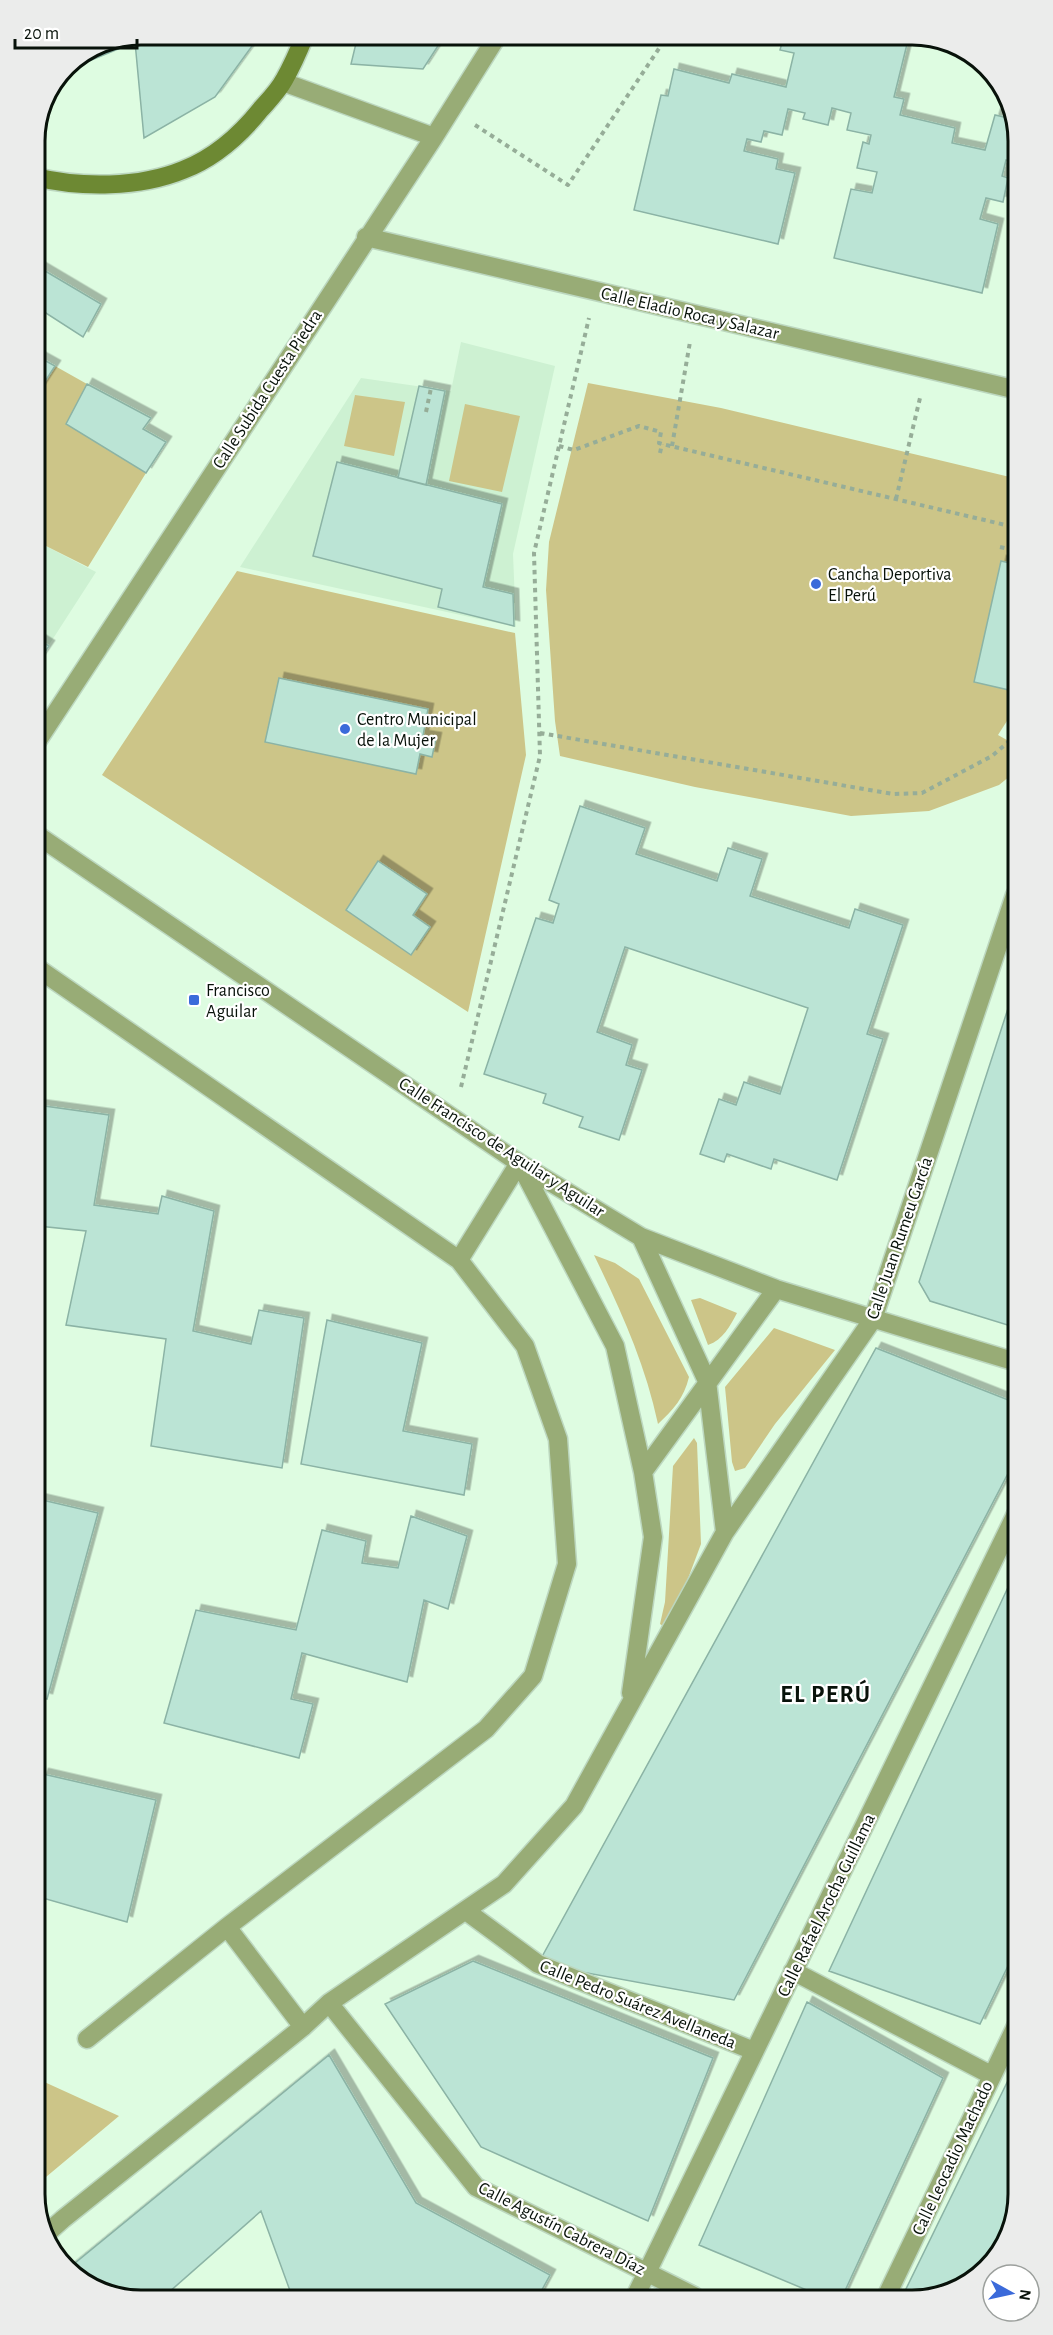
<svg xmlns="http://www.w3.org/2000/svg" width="1053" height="2335" viewBox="0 0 1053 2335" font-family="'Alegreya Sans',sans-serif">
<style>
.built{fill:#cdf1d2}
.green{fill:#ccc588}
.building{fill:#bbe4d5;stroke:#8bb3a5;stroke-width:1.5;filter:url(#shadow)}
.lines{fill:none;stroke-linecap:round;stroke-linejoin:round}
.minor-casing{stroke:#bcd7bf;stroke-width:21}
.secondary-casing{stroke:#bcd7bf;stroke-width:21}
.path{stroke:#96ad98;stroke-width:4;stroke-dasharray:4.5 4.5;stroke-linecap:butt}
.minor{stroke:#98ac76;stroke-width:18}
.secondary{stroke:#6d8933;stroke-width:18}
.poi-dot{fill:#3b6ada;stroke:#fff;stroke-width:2}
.labels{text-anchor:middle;stroke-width:4.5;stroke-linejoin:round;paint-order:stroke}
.street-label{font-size:18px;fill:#08120a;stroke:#fff}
.poi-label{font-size:18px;fill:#08120a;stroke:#fff;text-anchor:start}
.district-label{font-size:24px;font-weight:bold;letter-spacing:1.5px;fill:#08120a;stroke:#fff}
.rim{fill:none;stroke:#08120a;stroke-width:3}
</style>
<defs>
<filter id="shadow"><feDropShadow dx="5.5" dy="-5.5" stdDeviation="0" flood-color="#0004"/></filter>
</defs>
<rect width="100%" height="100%" fill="#defce1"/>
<path class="built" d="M461 342 555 366 513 554 516 627 240 567 361 378 451 391Z
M36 541 96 572 36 665Z"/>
<path class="green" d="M55 366 87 384 67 424 146 473 88 567 36 541 35 397Z
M588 383 721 408 1014 478V710L998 735 1014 744 1015 772 999 785 929 811 851 816 695 787 560 756 555 721 546 590 549 542Z
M355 395 405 402 394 456 344 446Z
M465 404 520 416 502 492 449 481Z
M237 571 515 633 526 755 468 1012 102 775Z
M594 1255 615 1263 639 1279 689 1377C684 1398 673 1410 658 1424 645 1363 621 1311 594 1255Z
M700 1298 737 1313C730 1326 723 1340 708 1345L691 1300Z
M774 1328 835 1350 775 1424 745 1468 735 1471 732 1462 725 1387Z
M694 1438 697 1443 701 1544 689 1576 666 1628 660 1624 665 1602 673 1466Z
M40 2080 119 2116 40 2182Z"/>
<path class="building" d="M141 34 260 35 215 97 144 138 135 42 89 61 85 53 101 43Z
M358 35H445L423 69 351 64Z
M784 35 858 37 859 35H918L916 42 908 40 894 97 904 99 900 115 955 128 952 143 985 150 995 115 1004 117 1008 100 1013 107V162L1006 160 1002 176 1008 178 1003 202 986 198 980 219 998 224 982 293 834 258 851 189 872 193 877 172 857 168 863 142 869 144 871 135 847 130 851 113 832 108 828 125 803 119 805 113 788 109 782 135 764 131 761 142 747 139 744 151 778 159 776 169 795 173 778 244 634 210 661 95 668 96 674 69 729 83 732 74 786 87 794 53 780 50Z
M35 265 101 304 83 337 35 306Z
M35 355 55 366 35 397Z
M87 384 151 418 143 429 166 442 146 473 66 424Z
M419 386 445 391 426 485 398 478Z
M337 462 502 504 483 587 513 594 514 626 438 607 442 589 313 556Z
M1001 561 1014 564V673L1009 690 974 682Z
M36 638 49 646 36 665Z
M279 678 428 709 423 736 436 738 432 757 420 754 416 774 265 742Z
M580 806 645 828 636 854 717 881 728 848 762 859 750 896 849 928 855 909 903 925 867 1034 883 1039 837 1180 774 1159 771 1169 727 1154 724 1162 700 1154 719 1099 736 1105 744 1082 780 1094 808 1008 625 947 597 1032 632 1045 626 1065 642 1070 619 1140 579 1127 583 1117 543 1103 546 1094 484 1074 536 918 553 923 559 904 549 900Z
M378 861 427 894 413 915 430 927 411 955 346 910Z
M1015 987 1016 1326 1014 1327 930 1301 919 1282Z
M37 1105 109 1115 94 1205 158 1214 162 1196 214 1211 193 1331 251 1344 259 1310 304 1318 282 1468 151 1446 166 1339 66 1325 86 1231 38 1226Z
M327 1320 422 1343 403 1431 472 1444 464 1495 301 1464Z
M876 1348 1016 1403V1458L734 2000 538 1964Z
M38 1499 98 1513 47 1699 39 1697Z
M411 1516 467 1536 448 1609 424 1600 407 1682 302 1653 291 1699 313 1704 299 1758 164 1723 196 1610 296 1630 322 1530 366 1541 362 1563 398 1568Z
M1017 1568 1018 1945 980 2024 829 1971Z
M43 1774 156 1800 127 1922 39 1897V1784Z
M473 1961 713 2058 648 2221 481 2147 385 2004Z
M807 2002 943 2078 843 2295 821 2296 699 2245Z
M329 2055 416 2203 550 2275 538 2297 293 2299 261 2211 160 2300H134L77 2279 69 2268Z
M1018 2060V2194L997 2258 946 2295H903Z"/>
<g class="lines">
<g class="minor-casing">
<path id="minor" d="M283 82 434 137
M366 237 1013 389
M36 743 434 137 498 35
M37 835 519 1163 641 1237 776 1289 1016 1362
M40 970 459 1260 525 1346 558 1439 567 1564 533 1676 486 1729 227 1927 87 2039
M520 1164 615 1346 643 1472 653 1537 631 1693
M641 1237 707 1381 725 1532
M459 1260 519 1163
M643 1472 776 1289
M466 1911 538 1964 754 2051
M227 1927 303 2027
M793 1971 991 2075
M329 2003 476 2187 694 2296
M45 2235 63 2219 303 2027 329 2003 504 1884 574 1806 725 1532 873 1319 1015 895
M887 2295 1018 2022
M635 2297 1017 1512"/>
</g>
<g class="secondary-casing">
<path id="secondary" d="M35 177C81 188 139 188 183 170 214 158 241 134 261 109 269 100 278 91 284 80 292 66 299 50 305 35"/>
</g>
<path class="path" d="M475 125 568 185 668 35
M426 412 431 388
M559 446 574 450 639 426 661 432 659 443 662 444 1014 527
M672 446 690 342
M660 453 662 444
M896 499 920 398
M1000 547 1014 550
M540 733 893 794 922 793 992 756 1014 737
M461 1087 540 756 534 553 589 318"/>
<use href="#minor" class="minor"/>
<use href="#secondary" class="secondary"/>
</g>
<g class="poi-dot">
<circle cx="816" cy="584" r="6"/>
<circle cx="345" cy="729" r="6"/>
<rect x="188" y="994" width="12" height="12" rx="3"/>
</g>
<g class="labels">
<g class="street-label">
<text transform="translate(690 313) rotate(13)" y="6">Calle Eladio Roca y Salazar</text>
<text transform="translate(267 389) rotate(-57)" y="6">Calle Subida Cuesta Piedra</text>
<text transform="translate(502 1147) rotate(33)" y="6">Calle Francisco de Aguilar y Aguilar</text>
<text transform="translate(899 1238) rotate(-71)" y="6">Calle Juan Rumeu García</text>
<text transform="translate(826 1905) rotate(-64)" y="6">Calle Rafael Arocha Guillama</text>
<text transform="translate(638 2004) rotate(22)" y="6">Calle Pedro Suárez Avellaneda</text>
<text transform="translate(952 2158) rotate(-65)" y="6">Calle Leocadio Machado</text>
<text transform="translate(562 2228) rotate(27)" y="6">Calle Agustín Cabrera Díaz</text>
</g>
<g class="poi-label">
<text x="828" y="580">Cancha Deportiva<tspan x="828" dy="21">El Perú</tspan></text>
<text x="357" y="725">Centro Municipal<tspan x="357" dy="21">de la Mujer</tspan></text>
<text x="206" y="996">Francisco<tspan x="206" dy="21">Aguilar</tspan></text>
</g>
<g class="district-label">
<text x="826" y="1702">EL PERÚ</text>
</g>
</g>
<path d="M0 0H1053V2335H0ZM141 45H912A96 96 0 0 1 1008 141V2194A96 96 0 0 1 912 2290H141A96 96 0 0 1 45 2194V141A96 96 0 0 1 141 45Z" fill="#ebeceb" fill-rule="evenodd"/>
<path class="rim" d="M141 45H912A96 96 0 0 1 1008 141V2194A96 96 0 0 1 912 2290H141A96 96 0 0 1 45 2194V141A96 96 0 0 1 141 45Z"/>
<g transform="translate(1011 2293) rotate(98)"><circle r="28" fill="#ffffff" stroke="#9ca09d" stroke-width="1.5"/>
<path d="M0-4.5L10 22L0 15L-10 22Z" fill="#3b6ada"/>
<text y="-9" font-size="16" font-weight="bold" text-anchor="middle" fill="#08120a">N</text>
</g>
<path d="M15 39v9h122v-9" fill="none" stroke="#08120a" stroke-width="3"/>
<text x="24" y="39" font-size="18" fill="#08120a" stroke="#ffffff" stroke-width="4.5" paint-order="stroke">20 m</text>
</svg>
